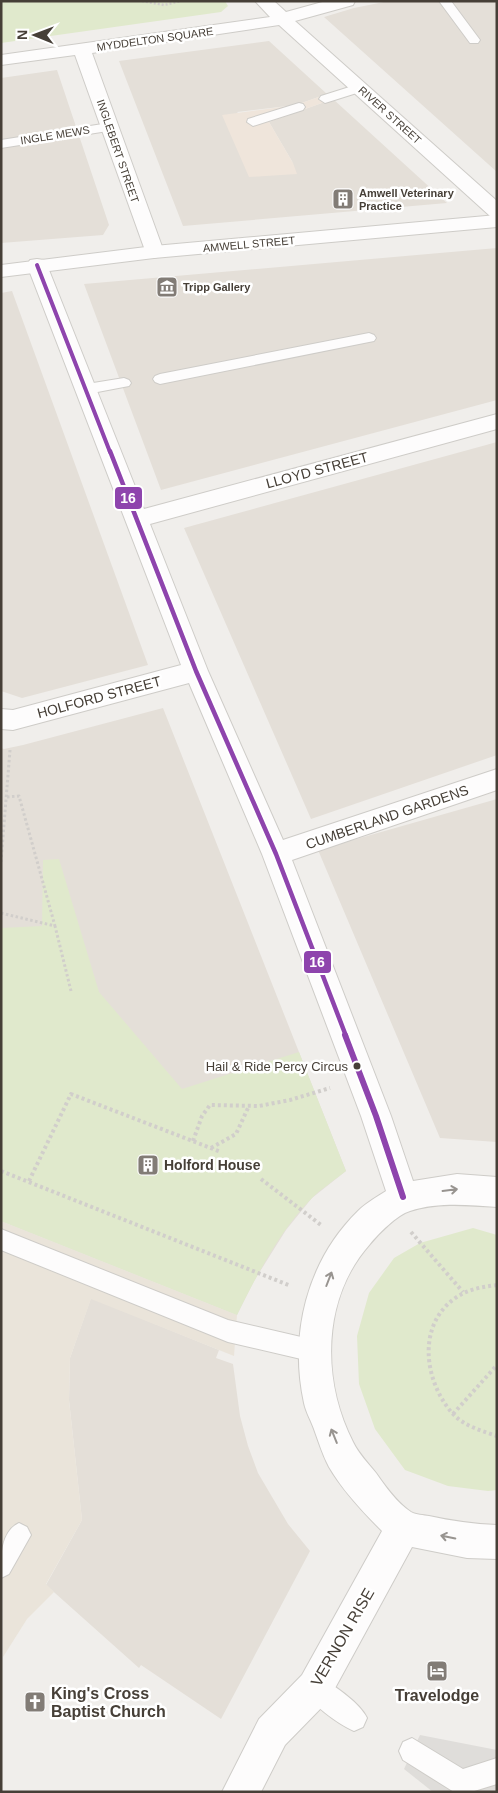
<svg xmlns="http://www.w3.org/2000/svg" width="498" height="1793" viewBox="0 0 498 1793" font-family="Helvetica,sans-serif">
<style>
.residential{fill:#e4dfd8}
.commercial{fill:#efe5db}
.education{fill:#eae4da}
.green{fill:#e0e9cc}
.parking{fill:#dfddda}
.lines{fill:none;stroke-linecap:round;stroke-linejoin:round}
.service-casing{stroke:#ceccc8;stroke-width:2}
.minor-casing{stroke:#ceccc8;stroke-width:2}
.tertiary-casing{stroke:#ceccc8;stroke-width:2}
.path-far2{stroke:#d1cecb;stroke-width:2.5;stroke-dasharray:2 2;stroke-linecap:butt}
.path-far1{stroke:#d1cecb;stroke-width:3;stroke-dasharray:2.5 2.5;stroke-linecap:butt}
.path{stroke:#d1cecb;stroke-width:4;stroke-dasharray:3 3;stroke-linecap:butt}
.service{fill:#fdfcfc;fill-rule:evenodd}
.minor{fill:#fdfcfc;fill-rule:evenodd}
.tertiary{fill:#fdfcfc;fill-rule:evenodd}
.bus-1-far2-casing{stroke:#fff;stroke-width:6}
.bus-1-far1-casing{stroke:#fff;stroke-width:8}
.bus-1-casing{stroke:#fff;stroke-width:10}
.bus-1-far2{stroke:#8e44ad;stroke-width:4}
.bus-1-far1{stroke:#8e44ad;stroke-width:4.5}
.bus-1{stroke:#8e44ad;stroke-width:6}
.oneway{stroke:#989490}
.bus-dot{fill:#463f37;stroke:#fff;stroke-width:2}
.labels{text-anchor:middle;stroke-width:5;stroke-linejoin:round;paint-order:stroke}
.far-street-label{font-size:11px;fill:#463f37;stroke:#fff}
.far-poi-label{font-size:11px;font-weight:bold;fill:#463f37;stroke:#fff;text-anchor:start}
.bus-label{font-size:13px;fill:#463f37;stroke:#fff;text-anchor:end}
.street-label{font-size:14px;fill:#463f37;stroke:#fff}
.poi-label{font-size:14px;font-weight:bold;fill:#463f37;stroke:#fff;text-anchor:start}
.near-street-label{font-size:16px;fill:#463f37;stroke:#fff}
.near-poi-label{font-size:16px;font-weight:bold;fill:#463f37;stroke:#fff;text-anchor:start}
.line-badge{stroke:#fff;stroke-width:2}
.badge-label{font-size:14px;text-anchor:middle;font-weight:bold;fill:#fff}
</style>
<rect width="100%" height="100%" fill="#f0eeeb"/>
<path class="residential" d="M389 1H497V172L324 17 354 8Z
M269 41 327 94 296 105 237 112 293 163 269 122 333 99 447 203 183 226 119 61Z
M57 70 109 225 103 235 1 243V78Z
M497 248V400L161 490 84 284Z
M12 291 148 665 22 698 1 691V293Z
M497 442V755L311 819 184 528Z
M163 708 346 1171 312 1198 286 1230 254 1281 237 1315 1 1221V748L4 749 23 745Z
M497 799V1142L440 1138 318 850Z
M91 1298 219 1350 216 1358 233 1364 240 1416 248 1446 258 1473 288 1524 310 1551 221 1719 141 1665 139 1668 46 1585 82 1520 69 1400 70 1358Z"/>
<path class="commercial" d="M327 94 333 99 269 122 293 163 297 174 249 177 222 115 296 105Z"/>
<path class="education" d="M1 1221 237 1315 234 1356 91 1299 70 1358 69 1400 82 1520 46 1584 54 1592 27 1619 3 1657Z"/>
<path class="green" d="M1 1H225L228 6 221 12 1 43Z
M59 859 99 992 182 1089 299 1052 346 1171C335 1180 322 1188 312 1198 280 1230 257 1275 237 1315L1 1221V928L42 926 43 860Z
M473 1228 497 1235V1490L488 1491 448 1486 405 1470 375 1429 359 1384 357 1336 369 1293 394 1258 420 1243Z"/>
<path class="parking" d="M420 1735 497 1750V1792H433L404 1769Z"/>
<g class="lines">
<g class="service-casing">
<path id="service" d="M439 1H451L480 40 478 43H470Z
M359 84 363 85 365 88 363 91 325 103 319 99 321 96Z
M299 103 303 104 305 107 303 110 253 126 247 122 248 119Z
M109 123 114 124 115 127 114 130 1 148V140Z
M369 333 374 335 376 338 374 341 160 384 155 382 153 379 155 376 160 374Z
M124 378 129 380 131 383 129 386 87 394 82 393 80 389 82 385 87 384Z
M1 1229 228 1320 314 1340 322 1343 325 1351 322 1359 314 1362 228 1342 1 1250Z
M19 1523 27 1527 31 1535 9 1574 1 1578C1 1558 0 1532 19 1523Z
M315 1676C331 1682 360 1703 367 1718L363 1727 354 1731C338 1724 309 1703 303 1688L306 1679Z
M412 1738 463 1769 497 1758V1784L471 1792H454L403 1760 399 1751 403 1742Z"/>
</g>
<g class="minor-casing">
<path id="minor" d="M255 1H274L286 12 326 1H355L353 5 295 21 497 201V218L490 216 279 25 92 53 164 252 161 256 154 258 147 256 75 55 1 65V55L270 17Z
M37 259 44 260 47 265 144 509 497 414V429L150 524 208 671 283 840 497 769V790L292 860 391 1116 413 1181 457 1174 497 1177V1207C468 1205 438 1202 410 1211 397 1215 379 1233 370 1244 322 1298 321 1379 353 1442 358 1453 368 1463 376 1473 385 1486 397 1503 411 1512 416 1515 424 1515 429 1516 452 1521 473 1524 497 1525V1559L467 1558 412 1547 328 1701 285 1745 261 1792H222L259 1719 302 1675 382 1531C363 1512 343 1491 329 1467 323 1456 319 1443 315 1432 312 1422 306 1413 304 1403 289 1334 307 1261 358 1211 366 1203 377 1197 386 1191L361 1116 262 854 189 683 13 730 1 729V709L13 710 181 665 27 265 30 260Z"/>
</g>
<g class="tertiary-casing">
<path id="tertiary" d="M497 215V227L154 258 1 277V265L154 246Z"/>
</g>
<path class="path-far2" d="M142 1 164 5 181 1"/>
<path class="path-far1" d="M7 797 19 796 55 926
M1 862 10 750
M1 913 55 926 71 991"/>
<path class="path" d="M193 1141 202 1116 210 1105 259 1106 290 1100 330 1088
M211 1148 236 1134 248 1108
M1 1171 291 1286
M261 1179 321 1225
M29 1181 71 1094 221 1152
M411 1232 463 1292
M497 1285C482 1287 467 1289 454 1299 416 1327 425 1383 453 1414 464 1426 482 1431 497 1436
M453 1414 497 1365"/>
<use href="#service" class="service"/>
<use href="#minor" class="minor"/>
<use href="#tertiary" class="tertiary"/>
<g class="bus-1-far2-casing">
<path id="bus-1-far2" d="M37 265 110 452"/>
</g>
<g class="bus-1-far1-casing">
<path id="bus-1-far1" d="M110 451 196 671 276 854 346 1036"/>
</g>
<g class="bus-1-casing">
<path id="bus-1" d="M345 1035 376 1116 403 1197"/>
</g>
<use href="#bus-1-far2" class="bus-1-far2"/>
<use href="#bus-1-far1" class="bus-1-far1"/>
<use href="#bus-1" class="bus-1"/>
</g>
<defs><path id="oneway-shaft" d="M-6 0H5M1.5-3L5.5 0L1.5 3" fill="none" stroke-width="1.6" stroke-linecap="round" stroke-linejoin="round" transform="scale(1.25)"/></defs>
<g class="oneway">
<use href="#oneway-shaft" transform="translate(450 1190) rotate(-7)"/>
<use href="#oneway-shaft" transform="translate(329 1279) rotate(-69)"/>
<use href="#oneway-shaft" transform="translate(334 1436) rotate(-112)"/>
<use href="#oneway-shaft" transform="translate(448 1537) rotate(-168)"/>
</g>
<defs>
<g id="building-square" transform="scale(1.125)"><rect x="-9" y="-9" width="18" height="18" rx="4" fill="#827c76" stroke="#fff"/><path d="M-4-6H4V6H1V3H-1V6H-4ZM-2.5-4.3h1.7v1.8h-1.7ZM.8-4.3h1.7v1.8H.8ZM-2.5-1h1.7V.8h-1.7ZM.8-1h1.7V.8H.8Z" fill="#fff"/></g>
<g id="museum-square" transform="scale(1.125)"><rect x="-9" y="-9" width="18" height="18" rx="4" fill="#827c76" stroke="#fff"/><path d="M0-6L6-3V-2H-6V-3ZM-5-1h2V3h-2ZM-1-1h2V3h-2ZM3-1h2V3H3ZM-6 4H6V6H-6Z" fill="#fff"/></g>
<g id="hotel-square" transform="scale(1.125)"><rect x="-9" y="-9" width="18" height="18" rx="4" fill="#827c76" stroke="#fff"/><path d="M-6-4.5h1.5V1H6V5H4.5V3h-9V5H-6ZM-4 0a1.8 1.8 0 1 1 3.6 0ZM.5 0V-2.5h3Q6-2.5 6 0Z" fill="#fff"/></g>
<g id="church-square" transform="scale(1.125)"><rect x="-9" y="-9" width="18" height="18" rx="4" fill="#827c76" stroke="#fff"/><path d="M-1.2-6h2.4v3.5h3.3v2.4h-3.3V6h-2.4V-.1h-3.3v-2.4h3.3Z" fill="#fff"/></g>
</defs>
<g fill-rule="evenodd">
<use href="#building-square" x="343" y="199"/>
<use href="#museum-square" x="167" y="287"/>
<use href="#building-square" x="148" y="1165"/>
<use href="#hotel-square" x="437" y="1671"/>
<use href="#church-square" x="35" y="1702"/>
</g>
<circle class="bus-dot" cx="357" cy="1066" r="4.5"/>
<g class="labels">
<g class="far-street-label">
<text transform="translate(155 39) rotate(-8)" y="4">MYDDELTON SQUARE</text>
<text transform="translate(390 115) rotate(42)" y="4">RIVER STREET</text>
<text transform="translate(55 135) rotate(-9)" y="4">INGLE MEWS</text>
<text transform="translate(118 151) rotate(71)" y="4">INGLEBERT STREET</text>
<text transform="translate(249 244) rotate(-5)" y="4">AMWELL STREET</text>
</g>
<g class="far-poi-label">
<text x="359" y="197">Amwell Veterinary<tspan x="359" dy="13">Practice</tspan></text>
<text x="183" y="291">Tripp Gallery</text>
</g>
<g class="bus-label">
<text x="348" y="1071">Hail &amp; Ride Percy Circus</text>
</g>
<g class="street-label">
<text transform="translate(317 470) rotate(-15)" y="5">LLOYD STREET</text>
<text transform="translate(99 697) rotate(-15)" y="5">HOLFORD STREET</text>
<text transform="translate(387 817) rotate(-19)" y="5">CUMBERLAND GARDENS</text>
</g>
<g class="poi-label">
<text x="164" y="1170">Holford House</text>
</g>
<g class="near-street-label">
<text transform="translate(342 1637) rotate(-60)" y="6">VERNON RISE</text>
</g>
<g class="near-poi-label">
<text x="51" y="1699">King's Cross<tspan x="51" dy="18">Baptist Church</tspan></text>
<text x="437" y="1701" text-anchor="middle">Travelodge</text>
</g>
</g>
<g class="line-badge">
<rect x="114" y="486" width="29" height="24" rx="5" fill="#8e44ad"/>
<rect x="303" y="950" width="29" height="24" rx="5" fill="#8e44ad"/>
</g>
<g class="badge-label">
<text x="128" y="503">16</text>
<text x="317" y="967">16</text>
</g>
<rect width="498" height="1793" fill="none" stroke="#463f37" stroke-width="5"/>
<g transform="translate(35 35) rotate(271)" stroke="#ffffff" stroke-width="4" paint-order="stroke">
<path d="M0-4L9 19L0 12L-9 19Z" fill="#463f37"/>
<text y="-8" font-size="14" font-weight="bold" text-anchor="middle" fill="#463f37">N</text>
</g>
</svg>
